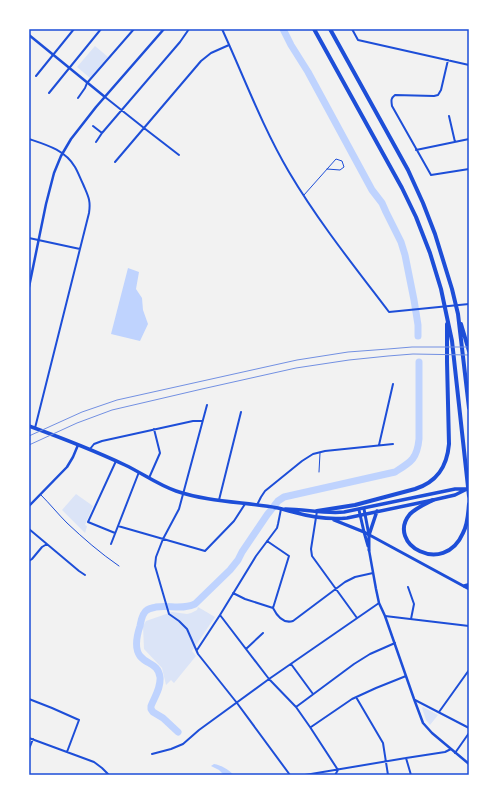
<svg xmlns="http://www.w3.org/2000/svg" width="498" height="804" viewBox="0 0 498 804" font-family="Quicksand,sans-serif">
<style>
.green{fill:#dbe4f7}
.water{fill:#bfd3fe}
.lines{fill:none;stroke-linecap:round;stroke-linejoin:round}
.river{stroke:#bfd3fe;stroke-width:7}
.service{stroke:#1d4ed8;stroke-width:1}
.minor{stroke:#1d4ed8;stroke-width:2}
.tertiary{stroke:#1d4ed8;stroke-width:2.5}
.secondary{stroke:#1d4ed8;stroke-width:3}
.primary{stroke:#1d4ed8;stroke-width:3.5}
.motorway{stroke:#1d4ed8;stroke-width:4}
.rail{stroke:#7290e2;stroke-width:1}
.neatline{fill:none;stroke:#1d4ed8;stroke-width:1.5}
</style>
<rect width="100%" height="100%" fill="#f2f2f2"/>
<path class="green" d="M95 46 108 57 90 78 77 67Z
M76 494 93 506 85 525 87 526 85 533 62 510Z
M198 607 215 617 192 651 196 656 174 683 171 680 166 685 162 668 144 649 143 626 146 621 172 612 187 614 191 613 197 610Z
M423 707 438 715 430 725 426 720 422 708Z"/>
<path class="water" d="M128 268 139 272 136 289 142 298 143 310 148 324 140 341 111 334Z
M214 764C221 765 229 770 234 775H224L219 770 211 766Z"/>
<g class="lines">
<path class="river" d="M283 29 291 45 308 72 372 190 382 203 386 212 401 242 405 255 414 300 418 325V336
M178 732 163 718 153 712 151 709V706C155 696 161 688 160 677 158 663 147 665 140 656 134 648 137 635 140 626 141 621 142 613 147 610 150 608 153 608 156 607 169 605 183 610 195 604L230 570 238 560 242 552 267 515 278 501 284 497 395 472C411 462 417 459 419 439V362"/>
<path class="service" d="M304 195 336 159 342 161 344 167 340 170 327 169
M319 472 320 453
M41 495C50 504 58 514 67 523 83 538 100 553 119 566"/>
<path class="minor" d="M222 29C244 77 262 126 289 172 318 221 354 266 389 312L469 304
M352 29 358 40 469 65
M448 60 441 90 438 95 434 96 395 95C391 98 391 100 392 106L431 175 469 169
M36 76 74 29
M49 93 101 29
M105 97 144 128 179 155
M78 98 85 88 87 83 134 29
M449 116 455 142
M93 126 102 133
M29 139C47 145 65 150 75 167 78 172 80 178 83 184 88 196 91 200 89 213L35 428
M96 142 102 133 180 42 189 29
M416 150 469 139
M115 162 201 61 211 53 229 45
M29 238 80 249
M207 405 179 509 163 539 156 557 155 566 169 614 179 621 187 629 198 654 237 703 290 775
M379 445 393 384
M90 449 94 444 102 441 193 421H202
M149 478 160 453 154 429
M219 500 241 412
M257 505 261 497 265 491 302 461 313 454 325 451 393 444
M317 511 311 549 312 556 357 618
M118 526 205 551 234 521 245 504
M29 529 79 571 85 575
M115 533 88 522 116 461
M267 541 289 556 273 608
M111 544 139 472
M29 561 32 559 42 547 47 544
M408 587 414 604 411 619
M233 593 245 599 273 608
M273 608C277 616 283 624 293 621L345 582 355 577 373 573
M220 615 269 679 296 707 310 727 338 770 335 775
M385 616 469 626
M246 649 263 633
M197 650 220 615 256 556 277 528 278 524 281 509
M291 664 313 694
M356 697 383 743 388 775
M29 699 52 708 79 720 67 752
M415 700 469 728
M296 707 354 664 370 654 395 643
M439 712 469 670
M311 727 352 699 376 688 406 676
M29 738 94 762 102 768 109 775
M29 749 33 739
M455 753 469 733
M152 754 171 749 183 744 199 730 269 679 379 603
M406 758 411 775
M305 775 406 758 445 752 451 749"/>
<path class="tertiary" d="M29 35 105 97
M29 287 46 204 54 173 61 156 71 139 96 107 164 29
M29 506 67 467 73 457 78 445
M369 550 376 589 379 603 385 616 414 699 423 723 432 733 469 764"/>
<path class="secondary" d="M364 509 369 535V550
M359 510 364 532 368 546
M364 532 469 589"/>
<path class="primary" d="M29 426C62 438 93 450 125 465 142 473 158 485 176 491 208 502 245 502 278 508 283 509 288 511 293 512 311 517 329 520 347 518L433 500 455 495 469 488
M285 509C305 509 324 514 344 512L455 489H466
M334 520 364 532
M369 535 377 511"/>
<path class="motorway" d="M314 29 402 188 416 217 430 253 441 289 452 341 469 496
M330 29 408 170 423 203 435 234 452 289 458 314 469 408
M461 324 469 351
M433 500C425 504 416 508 410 514 385 544 444 577 463 533 468 524 468 514 469 504
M317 511 355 505 415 489C437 482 447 467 449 444L447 362V324
M465 586 469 585"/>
<path class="rail" d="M29 436 82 412 117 400 297 360 348 352 388 349 412 347H469
M29 445 77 423 112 410 202 389 296 368 349 360 388 356 413 354 469 355"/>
</g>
<rect width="498" height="804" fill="none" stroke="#ffffff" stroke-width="60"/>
<rect x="30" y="30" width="438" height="744" class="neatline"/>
</svg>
